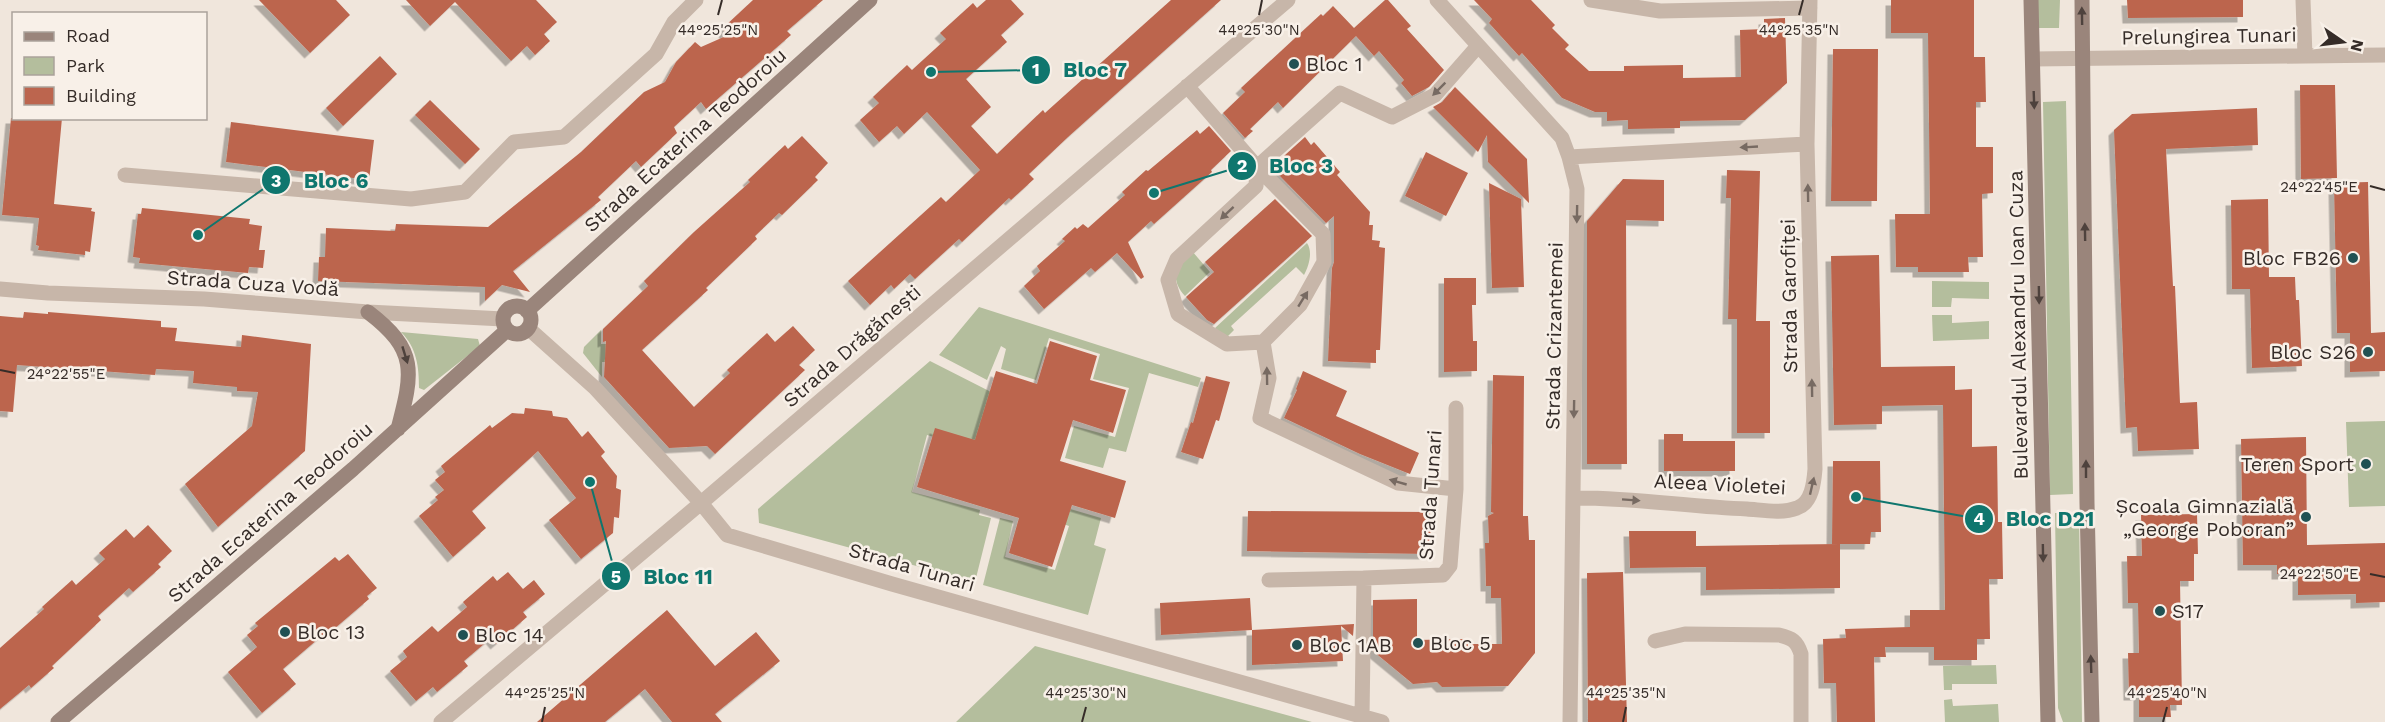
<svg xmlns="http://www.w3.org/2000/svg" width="2385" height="722" viewBox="0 0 2385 722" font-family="'Work Sans',sans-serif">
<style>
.green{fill:#b4be9d}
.building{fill:#bc654e;filter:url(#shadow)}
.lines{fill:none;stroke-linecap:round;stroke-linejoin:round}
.minor{stroke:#c7b6a9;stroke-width:15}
.secondary{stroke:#9a857b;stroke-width:15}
.oneway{fill:#4e423d}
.oneway2{fill:#776a62}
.ticks{fill:none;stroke:#352c28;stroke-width:2}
.poi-dot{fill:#215153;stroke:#f8f0e8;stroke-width:2}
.labels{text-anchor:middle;stroke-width:5;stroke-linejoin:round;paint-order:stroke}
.street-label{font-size:20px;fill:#352c28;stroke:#f8f0e8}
.poi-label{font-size:20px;fill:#352c28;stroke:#f8f0e8;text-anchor:start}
.ticks-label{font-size:15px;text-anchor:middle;fill:#352c28;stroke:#f8f0e8;stroke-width:5;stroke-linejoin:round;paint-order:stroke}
.leader{fill:none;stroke:#0f766e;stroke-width:2}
.callout-dot{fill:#0f766e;stroke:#f8f0e8;stroke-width:2}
.mark-label{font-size:18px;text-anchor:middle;font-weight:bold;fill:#fff}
.callout-label{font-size:21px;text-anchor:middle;font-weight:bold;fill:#0f766e;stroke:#f8f0e8;stroke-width:5;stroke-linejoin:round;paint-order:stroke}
</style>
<defs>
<filter id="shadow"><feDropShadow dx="-5.5" dy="5.5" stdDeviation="0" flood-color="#0004"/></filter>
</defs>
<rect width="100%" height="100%" fill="#f0e6dc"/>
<path class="green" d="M2037 0H2060L2059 28H2039Z
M2066 101 2073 494 2050 495 2043 102Z
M1307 243C1313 252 1309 266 1304 275L1296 267 1231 326 1234 330 1225 339 1215 328Z
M1192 251 1210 272 1185 296C1169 278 1176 267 1192 251Z
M1932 281 1989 282V299L1952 298 1951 307H1932Z
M979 307 1201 378 1198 387 1149 373 1126 452 1109 448 1103 468 1065 458 1074 426 1115 437 1129 388 1093 379 1100 354 1049 338 1036 380 1001 369 1006 349 1001 346 987 380 939 355Z
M1932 315H1952V323L1989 321V339L1933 341Z
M601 330V344H607V362H602V377L583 353 584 347Z
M401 332 478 339 480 346 424 390 419 388C419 367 417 348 401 332Z
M930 361 993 393 1033 466 927 435 912 492 980 510 979 515 991 518 975 582 759 523 758 509Z
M2385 421V506L2349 507 2346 422Z
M1060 506 1101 518 1094 545 1106 549 1088 615 983 585 1000 518 1013 521 1005 557 1055 570 1069 526 1055 521Z
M2055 513H2079L2082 722H2063L2058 708Z
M1035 646 1312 722H956Z
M1996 665 1997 684H1952V690H1944L1943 666Z
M1952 699 1953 706 1998 704 1999 722H1945L1944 700Z"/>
<path class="building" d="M259 0H336L350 15 310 53Z
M406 0H536L557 22 544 34 550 41 535 55 527 46 511 61 455 2 430 26Z
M753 0H823L787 31 791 35 706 109 701 102 674 127 677 133 641 167 636 161 598 197 601 200 513 271 530 292 502 285 485 301V287L318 281 319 257H325L326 228 395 231 396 224 488 227 581 152 644 92 665 82 676 62 695 42 701 47 726 36 723 28Z
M986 0H1011L1024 14 1001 35 1007 42 966 79 991 107 971 126 997 154 1043 110 1045 113 1171 0H1221L1068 137 1029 174 1034 179 1011 200 1009 198 962 242 959 239 915 279 910 274 894 289 891 285 870 305 848 281 941 197 946 202 980 170 927 112 904 134 897 126 879 142 860 120 879 103 873 97 907 65 912 70 946 39 940 33 973 3 977 8Z
M1385 0H1388L1411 26 1407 29 1444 70 1429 87 1412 96 1401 83 1404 80 1379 51 1374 56 1356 36 1283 108 1278 102 1250 129 1253 131 1245 138 1223 113 1245 92 1241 88 1321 14 1323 16 1333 6 1354 28Z
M1474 0H1531L1555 25 1552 28 1569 45 1565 49 1589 71H1624V66L1683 65V78L1741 77 1740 30 1764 29V19L1785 18 1787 83 1745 120 1680 121V128L1628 129V120L1607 121V112H1595L1562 98 1522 53 1519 56 1489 23 1492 19Z
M1891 0H1974V57H1985L1986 102H1976V147H1993V193L1982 194 1983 257H1968L1969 272H1918V267H1896L1895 214H1930L1928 33H1891Z
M2127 0H2243V17L2128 18Z
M1833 49H1878L1877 201H1831Z
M380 56 397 74 343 126 326 108Z
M2300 85H2335L2337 178 2301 179Z
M1455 87 1527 159 1529 203 1488 162 1487 135 1478 152 1433 107 1442 102Z
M430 100 480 149 465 164 415 115Z
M2257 108 2258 145 2166 149 2173 286H2175L2180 403 2197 402 2199 449 2138 451 2137 427 2126 428 2114 130 2132 114Z
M11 118H62L54 204 92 208 91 211 95 212 90 252 85 251V255L38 250 39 246 36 245 39 218 2 215Z
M231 122 374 140 369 180 226 162Z
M1209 126 1231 151 1211 170 1212 172 1154 224 1151 221 1128 242 1144 277 1141 279 1117 253 1095 272 1091 268 1044 309 1024 286 1040 271 1037 266 1065 241 1062 239 1075 227 1077 229 1083 224 1088 228 1125 195 1122 192 1146 170 1148 171 1197 130 1200 134Z
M802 136 828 163 815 177 818 180 782 215 779 213 755 236 757 239 706 288 708 290 642 350 694 407 730 373 727 370 767 333 775 342 793 326 815 350 799 365 805 370 715 454 707 446 669 448 604 377 606 341 603 342V329L648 286 644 281 694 232 750 182 748 180 785 145 788 149Z
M1305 137 1311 145 1314 142 1340 172 1337 175 1370 212 1369 225H1373L1372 240 1380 241 1379 247 1385 248 1380 350H1376V363L1328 361 1332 268 1334 262V216L1326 223 1278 174 1280 172 1274 165Z
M1426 152 1468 173 1446 216 1405 196Z
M1727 170 1760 171 1756 321H1770V433H1737V319H1728L1731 198H1726Z
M1623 179 1664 180V221L1626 220 1627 464H1587V221Z
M2368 182 2371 333 2385 332V371L2350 372V333H2337L2334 183Z
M1489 183 1521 199 1524 287 1492 288Z
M1275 199 1312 236 1214 324 1207 320 1186 297 1214 272 1205 262Z
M2268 199 2269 277H2295L2296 300H2299L2302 366 2252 368 2250 289H2232L2231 200Z
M142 208 250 219 249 224 262 226 259 250H265L263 268 249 267 248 273 139 263 140 258 133 257 138 214H141Z
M1879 255 1881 367 1955 366V390L1972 389V447L1997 446 1998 522H2002L2003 579H1989L1990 639H1977V660H1934V647H1885L1886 657H1874L1875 722H1837L1836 683H1824L1823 639 1846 638 1845 629 1910 627V610H1945L1943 405 1882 406V424L1834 425 1831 256Z
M1444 278H1476V305H1472L1473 341H1477V371L1444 372Z
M24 312 48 314V312L161 321V327L177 328 175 341 241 347 242 335 311 344 305 451 218 527 185 484 252 426 258 392 237 391V387L193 383 194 371 156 369 155 375 17 365 13 412 0 411V316L23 318Z
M1050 341 1097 356 1090 380 1126 390 1113 433 1073 420 1060 461 1126 481 1115 518 1072 505 1052 567 1009 553 1019 518 917 487 935 428 975 440 996 371 1037 384Z
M1303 371 1347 391 1336 416 1419 453 1410 474 1360 454 1284 418 1297 390 1296 389Z
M1493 375 1524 376 1523 516H1528L1529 540H1535V653L1508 686 1442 687 1437 682 1413 684 1373 651V600L1417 599V640L1463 639V644H1502L1501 598H1491V586H1486L1485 543H1489L1488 516 1494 513 1491 512Z
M1206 376 1230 382 1219 421 1216 420 1203 459 1181 452 1191 422 1193 423Z
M525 408 552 411 553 416 567 418 582 437 588 431 605 452 601 456 617 476 616 488 621 490 619 518 614 517 613 533 581 559 549 520 576 498 538 451 472 511 486 528 453 557 419 516 438 500 435 497 444 490 435 480 445 472 441 466 490 425 492 428 512 413 524 414Z
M1664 434H1683V441H1735V471H1664Z
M2306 437 2307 545 2385 543V602L2356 603V594L2298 595V574H2277V565H2243L2241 439Z
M1833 461H1880L1881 532H1871L1870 544H1832Z
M1248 511 1430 512 1431 554 1247 551Z
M2197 514 2198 554H2194V581H2180L2182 705H2170L2171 717H2139V695H2129L2128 653H2139L2138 603H2128L2127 556H2142L2141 515Z
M148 525 172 551 158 564 161 567 133 592 129 588 98 616 101 620 52 666 54 668 31 688 29 685 0 709V648L44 609 42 607 72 580 76 585 105 559 99 553 126 529 134 538Z
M1629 531H1696V546L1840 544V588L1706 590V567L1630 568Z
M348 554 377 588 367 596 369 599 334 629 332 627 283 669 296 684 262 713 228 672 257 647 247 635 258 626 255 623 335 557 339 561Z
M508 572 523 589 534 580 545 594 523 612 527 617 496 644 491 638 464 661 468 666 437 692 433 687 416 701 390 671 407 657 403 651 432 626 438 632 467 607 463 602 493 576 497 581Z
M1623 572 1627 722H1588L1587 573Z
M1250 598 1252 630 1161 635 1160 603Z
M667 610 715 666 756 632 780 661 715 714 722 722H672L645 689 605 722H537Z
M1354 624 1353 636 1341 626 1343 661 1252 665V630Z"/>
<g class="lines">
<path class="minor" d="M1437 0 1562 138 1569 157 1577 189 1570 722
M1591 0 1660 11 1810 8
M2303 0 2305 56
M2033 59 2385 55
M1187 86 1257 167 1323 234 1324 262 1300 305 1263 342 1227 344 1178 314 1168 280 1177 259 1256 186 1257 167 1340 93 1392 117 1435 95 1478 46
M1569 157 1807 144
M125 175 411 199 465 192 514 142 564 137 656 54 674 22 696 0
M0 289 48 293 204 299 368 312 503 319
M528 328 595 388 701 503 727 535 892 584 1382 722
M1263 342 1269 378 1260 418 1398 483 1456 489
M1573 498C1631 497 1689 507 1747 509 1762 510 1782 514 1797 508 1812 503 1814 482 1815 469L1807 144 1810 0
M1269 580 1364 578
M1655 641 1685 634 1779 635C1792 638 1797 641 1801 654V722
M1362 717 1364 578 1443 575 1450 566 1456 489V408
M441 722 701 503 1288 0"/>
<path class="secondary" d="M2031 0 2048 722
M2082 0 2087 503 2092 722
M503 320a14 14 0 1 1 28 0a14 14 0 1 1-28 0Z
M527 311 870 0
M368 312C418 350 413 372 398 429
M58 722 353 469 507 330"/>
</g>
<defs><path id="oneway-solid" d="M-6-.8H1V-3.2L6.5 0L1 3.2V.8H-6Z" transform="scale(1.5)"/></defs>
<g class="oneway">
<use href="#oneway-solid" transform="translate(2082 16) rotate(-91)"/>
<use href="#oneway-solid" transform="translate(2034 100) rotate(88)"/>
<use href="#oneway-solid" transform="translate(2085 232) rotate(-91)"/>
<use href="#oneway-solid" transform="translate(2039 295) rotate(89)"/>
<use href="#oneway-solid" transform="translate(405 355) rotate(73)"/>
<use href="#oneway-solid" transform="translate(2086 469) rotate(-90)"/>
<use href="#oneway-solid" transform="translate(2043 553) rotate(89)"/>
<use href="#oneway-solid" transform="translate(2091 664) rotate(-92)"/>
</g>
<g class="oneway2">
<use href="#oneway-solid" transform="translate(1439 89) rotate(135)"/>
<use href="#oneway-solid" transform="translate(1749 147) rotate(177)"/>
<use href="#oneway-solid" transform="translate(1808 193) rotate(-91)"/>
<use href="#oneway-solid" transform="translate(1227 213) rotate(137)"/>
<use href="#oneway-solid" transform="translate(1577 214) rotate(91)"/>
<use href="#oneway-solid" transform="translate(1303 299) rotate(-58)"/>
<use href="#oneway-solid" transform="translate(1267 376) rotate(-91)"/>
<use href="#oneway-solid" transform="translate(1812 388) rotate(-91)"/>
<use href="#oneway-solid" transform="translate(1574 409) rotate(91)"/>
<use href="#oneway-solid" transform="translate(1398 482) rotate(-164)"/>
<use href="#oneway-solid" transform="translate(1812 486) rotate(-77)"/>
<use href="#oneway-solid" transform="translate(1631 500) rotate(4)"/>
</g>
<path class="ticks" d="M718 15 722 0M1259 15 1262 0M1799 15 1803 0M2370 186 2385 190M0 370 15 373M2370 574 2385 577M542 722 545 707M1082 722 1086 707M1623 722 1626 707M2163 722 2167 707"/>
<g class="poi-dot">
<circle cx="1294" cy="64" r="6"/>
<circle cx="2353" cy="258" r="6"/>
<circle cx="2368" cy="352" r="6"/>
<circle cx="2366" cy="464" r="6"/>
<circle cx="2306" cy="517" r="6"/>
<circle cx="2160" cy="611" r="6"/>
<circle cx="285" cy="632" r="6"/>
<circle cx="463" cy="635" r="6"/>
<circle cx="1418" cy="643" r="6"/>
<circle cx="1297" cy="645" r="6"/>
</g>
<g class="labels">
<g class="street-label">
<text transform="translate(2209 36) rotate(-1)" y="7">Prelungirea Tunari</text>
<text transform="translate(685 140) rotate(-42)" y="7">Strada Ecaterina Teodoroiu</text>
<text transform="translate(253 283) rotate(4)" y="7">Strada Cuza Vodă</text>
<text transform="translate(1789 296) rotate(-91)" y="7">Strada Garofiței</text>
<text transform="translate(2018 325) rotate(-91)" y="7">Bulevardul Alexandru Ioan Cuza</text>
<text transform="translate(1554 336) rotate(-89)" y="7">Strada Crizantemei</text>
<text transform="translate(852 346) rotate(-41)" y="7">Strada Drăgănești</text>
<text transform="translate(1720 484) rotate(3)" y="7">Aleea Violetei</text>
<text transform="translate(1430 495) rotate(-86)" y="7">Strada Tunari</text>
<text transform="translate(270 512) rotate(-41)" y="7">Strada Ecaterina Teodoroiu</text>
<text transform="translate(912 567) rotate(16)" y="7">Strada Tunari</text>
</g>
<g class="poi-label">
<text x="1306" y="71">Bloc 1</text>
<text x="2341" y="265" text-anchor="end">Bloc FB26</text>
<text x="2356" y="359" text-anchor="end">Bloc S26</text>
<text x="2354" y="471" text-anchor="end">Teren Sport</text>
<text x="2294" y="513" text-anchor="end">Școala Gimnazială<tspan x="2294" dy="23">„George Poboran”</tspan></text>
<text x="2172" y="618">S17</text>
<text x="297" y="639">Bloc 13</text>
<text x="475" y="642">Bloc 14</text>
<text x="1430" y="650">Bloc 5</text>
<text x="1309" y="652">Bloc 1AB</text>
</g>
</g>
<g class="ticks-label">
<text x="718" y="35">44°25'25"N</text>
<text x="1259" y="35">44°25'30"N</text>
<text x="1799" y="35">44°25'35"N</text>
<text x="2319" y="192">24°22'45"E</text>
<text x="66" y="379">24°22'55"E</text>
<text x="2319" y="579">24°22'50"E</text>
<text x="545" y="698">44°25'25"N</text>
<text x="1086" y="698">44°25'30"N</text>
<text x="1626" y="698">44°25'35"N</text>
<text x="2167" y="698">44°25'40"N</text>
</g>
<path class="leader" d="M931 72L1036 70M1154 193L1242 166M198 235L276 180M1856 497L1979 519M590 482L616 576"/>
<g class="callout-dot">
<circle cx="931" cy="72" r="6"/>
<circle cx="1154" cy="193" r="6"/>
<circle cx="198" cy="235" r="6"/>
<circle cx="1856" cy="497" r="6"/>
<circle cx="590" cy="482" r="6"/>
<circle cx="1036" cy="70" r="15"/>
<circle cx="1242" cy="166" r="15"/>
<circle cx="276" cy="180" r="15"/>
<circle cx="1979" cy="519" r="15"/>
<circle cx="616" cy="576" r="15"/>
</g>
<g class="mark-label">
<text x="1036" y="76">1</text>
<text x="1242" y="172">2</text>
<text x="276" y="187">3</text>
<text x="1979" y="525">4</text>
<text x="616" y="583">5</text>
</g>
<g class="callout-label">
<text x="1095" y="77">Bloc 7</text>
<text x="1301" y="173">Bloc 3</text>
<text x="336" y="188">Bloc 6</text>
<text x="2050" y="526">Bloc D21</text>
<text x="678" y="584">Bloc 11</text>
</g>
<rect x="12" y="12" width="195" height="108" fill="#f8f0e8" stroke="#aaa29b" stroke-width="1.5"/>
<rect x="24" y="32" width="30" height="9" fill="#9a857b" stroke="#aaa29b" stroke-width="1.5"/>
<text x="66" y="42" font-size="18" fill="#352c28">Road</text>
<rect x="24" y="57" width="30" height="18" fill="#b4be9d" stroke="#aaa29b" stroke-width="1.5"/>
<text x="66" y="72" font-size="18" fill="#352c28">Park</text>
<rect x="24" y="87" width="30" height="18" fill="#bc654e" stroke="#aaa29b" stroke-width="1.5"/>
<text x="66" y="102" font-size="18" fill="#352c28">Building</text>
<g transform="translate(2343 42) rotate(104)" stroke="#f8f0e8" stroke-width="4.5" paint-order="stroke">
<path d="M0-4.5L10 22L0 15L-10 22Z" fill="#352c28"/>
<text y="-9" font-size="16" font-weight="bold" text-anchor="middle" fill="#352c28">N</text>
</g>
</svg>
